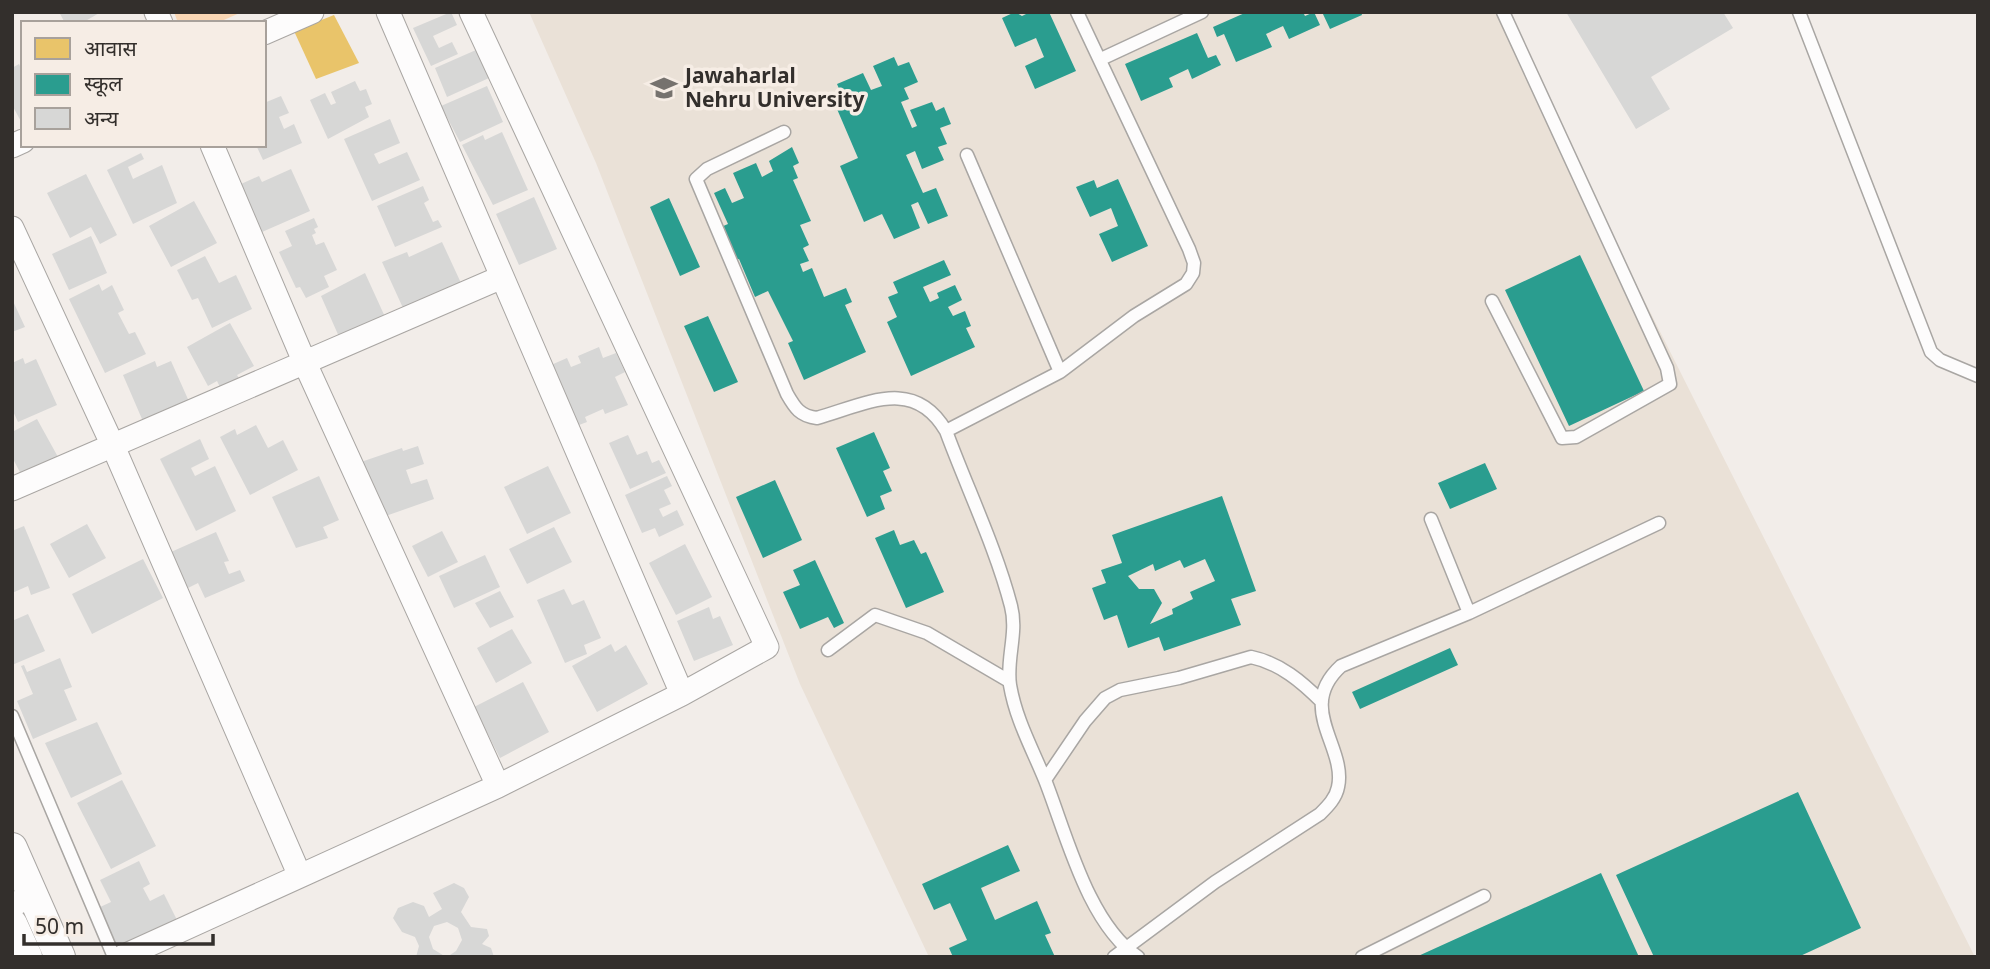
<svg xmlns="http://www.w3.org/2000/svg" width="1990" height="969" viewBox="0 0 1990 969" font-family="'Noto Sans','Noto Sans Devanagari',sans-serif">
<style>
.built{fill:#eae1d7}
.green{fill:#f9d6b4}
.homes{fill:#e9c46a}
.schools{fill:#2a9d8f;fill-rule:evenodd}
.building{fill:#d7d7d6}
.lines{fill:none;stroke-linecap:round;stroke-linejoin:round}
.service-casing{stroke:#a9a6a3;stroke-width:15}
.minor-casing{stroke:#a9a6a3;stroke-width:25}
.tertiary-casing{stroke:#a9a6a3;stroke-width:32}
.service{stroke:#fdfcfc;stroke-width:12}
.minor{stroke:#fdfcfc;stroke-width:23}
.tertiary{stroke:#fdfcfc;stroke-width:30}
.labels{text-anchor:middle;stroke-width:7;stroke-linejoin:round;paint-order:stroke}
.poi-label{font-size:21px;font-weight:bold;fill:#332f2c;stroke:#f6ede5;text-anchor:start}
</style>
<rect width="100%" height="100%" fill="#f2ede9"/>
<path class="built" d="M529 12H1499L1975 957H929L800 684 596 163Z"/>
<path class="green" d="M174 12H242L217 23H178Z"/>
<path class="homes" d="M334 15 359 63 316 79 294 31Z"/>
<path class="schools" d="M1015 12 1022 16 1030 12H1049L1076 71 1035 89 1025 66 1044 57 1036 38 1015 47 1002 18Z
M1247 12H1303L1305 16 1314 12 1320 25 1289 39 1283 26 1266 34 1272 47 1236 62 1224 34 1217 37 1213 27Z
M1322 12H1361L1362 15 1330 29Z
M1197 33 1208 58 1216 55 1221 65 1192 79 1188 69 1169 78 1173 87 1141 101 1125 64Z
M894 57 898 66 909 62 918 82 904 88 909 99 901 102 912 128 917 126 910 110 932 102 936 111 944 107 951 124 940 128 947 144 938 147 944 160 922 169 915 151 906 155 923 193 936 188 948 216 928 224 918 202 911 205 920 228 894 239 882 214 864 222 840 166 858 158 834 102 843 98 837 84 863 73 871 90 882 86 873 66Z
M792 147 799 163 793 166 798 178 793 180 811 221 800 225 809 245 803 248 809 261 800 264 803 272 812 268 824 297 846 288 852 302 845 305 866 352 804 380 788 343 793 341 768 291 755 297 739 259 736 260 721 227 728 224 714 193 725 188 732 203 744 198 733 173 756 163 762 177 773 171 769 161Z
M1118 179 1148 246 1112 262 1099 234 1118 226 1111 208 1090 217 1076 187 1094 180 1097 188Z
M669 198 700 267 680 276 650 207Z
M1580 255 1644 391 1569 426 1505 290Z
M944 260 951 275 923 287 930 302 939 298 937 293 955 285 962 300 948 307 953 316 965 311 971 326 966 328 975 347 911 376 887 322 897 317 888 297 898 293 893 282Z
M708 316 738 382 714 392 684 326Z
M874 432 890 468 883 471 892 491 880 496 885 509 867 517 836 448Z
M1485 463 1497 489 1450 509 1438 483Z
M775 480 802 540 763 558 736 497Z
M1222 496 1256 591 1231 599 1241 625 1164 651 1159 637 1128 648 1117 615 1104 620 1092 588 1106 583 1101 570 1122 563 1112 535ZM1205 559 1215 581 1190 592 1193 599 1172 609 1173 614 1150 624 1162 603 1154 589H1139L1128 576 1153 564 1155 571 1180 560 1184 568Z
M894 530 900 545 914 540 921 554 926 552 944 592 906 608 875 538Z
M815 560 844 623 834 628 828 617 800 629 783 592 800 585 793 570Z
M1450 648 1458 665 1360 709 1352 692Z
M1798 792 1861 928 1798 957H1654L1616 875Z
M1008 845 1020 871 981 888 995 920 1037 901 1051 933 1045 935 1055 957H953L949 948 967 940 950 903 934 910 922 884Z
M1601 873 1639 957H1416Z"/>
<path class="building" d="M59 12H101L82 23H65Z
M451 12 457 25 433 36 439 48 452 42 458 54 431 66 413 28Z
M1566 12H1723L1733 28 1651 77 1670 109 1636 129Z
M476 50 489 78 447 97 435 68Z
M19 64 23 72V125L12 105V68Z
M355 81 360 91 366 89 372 104 365 107 369 117 328 139 310 100 325 93 331 105 336 103 331 92Z
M487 86 503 122 460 142 441 106Z
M281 96 289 113 279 117 284 129 294 124 302 143 263 160 256 145H264V103Z
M390 119 400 143 374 154 379 164 407 152 420 180 372 201 344 139Z
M502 132 528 190 493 205 462 145 483 135 485 140Z
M141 153 144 159 128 167 133 179 162 165 177 203 133 224 107 170Z
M291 169 310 211 262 232 241 184 259 176 262 182Z
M86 174 117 235 100 244 91 227 70 238 47 193Z
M423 186 429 200 424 203 433 222 438 220 442 227 395 247 377 206Z
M534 197 557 249 519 265 496 214Z
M194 201 217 243 171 267 149 226Z
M314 218 318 227 314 229 316 233 312 235 316 245 324 242 337 270 324 276 329 287 306 298 300 287 296 288 279 252 292 246 285 231Z
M91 236 107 273 69 290 52 254Z
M442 242 461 283 403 308 382 262 407 252 409 257Z
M205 256 219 283 236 275 252 309 212 328 198 298 192 300 177 270Z
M365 273 386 319 340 339 321 296Z
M99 284 102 291 112 285 124 310 118 313 129 334 135 332 146 354 105 373 69 299Z
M12 299 25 327 12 332Z
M230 323 254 366 237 375 242 383 223 393 217 381 208 386 187 347Z
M599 347 603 358 616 353 625 372 615 377 628 405 605 414 603 409 585 417 587 422 579 425 551 365 567 358 571 367 581 363 578 356Z
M23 358 25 364 36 359 57 405 18 422 12 409V363Z
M155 361 157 367 171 361 191 406 145 426 123 375Z
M37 419 58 457 22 476 12 457V432Z
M256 425 268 448 283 440 298 470 250 495 220 437 235 429 237 435Z
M628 435 637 455 647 451 652 463 659 460 666 473 630 489 609 443Z
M200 439 209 459 191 468 195 476 215 466 236 511 196 531 160 459Z
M418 446 424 464 406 470 411 484 427 479 434 499 380 518 361 462 402 448 403 451Z
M548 466 571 513 527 534 504 487Z
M319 476 339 520 323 527 328 538 296 548 272 497Z
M667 476 672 486 664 490 671 504 659 509 663 517 677 510 684 525 659 537 655 528 642 533 625 495Z
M87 524 106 558 69 578 50 544Z
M24 526 50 588 31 595 28 586 12 593V531Z
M554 527 572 562 527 584 509 549Z
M442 531 458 562 428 577 412 546Z
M216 532 229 561 224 562 229 574 240 570 245 581 205 598 198 583 186 589 171 552Z
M685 544 712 597 676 615 649 563Z
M485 555 500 587 454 608 439 576Z
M143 559 163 598 92 634 72 594Z
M564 589 572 605 584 600 601 638 584 645 587 654 565 663 537 600Z
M500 591 514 617 490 628 475 603Z
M709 607 713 619 720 616 733 645 694 661 677 621Z
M28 614 45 651 12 665V621Z
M512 629 532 663 496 683 477 648Z
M611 644 615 652 626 645 648 684 597 712 572 666Z
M60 658 72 687 64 690 77 720 33 739 17 701 33 694 21 666 24 665 27 672Z
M523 682 549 732 500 758 474 707Z
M97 722 122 774 71 798 45 743Z
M122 780 156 846 111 869 77 803Z
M139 861 150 884 143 888 150 901 164 894 179 924 120 953 98 908 111 902 100 880Z
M454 883 464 888 469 897 461 912 471 927 487 929 489 936 482 944 491 948 494 957H447L456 951 462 940 458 928 447 922 434 926 429 937 433 949 446 957H416L419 946 415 937 402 932 393 918 398 908 413 902 424 906 429 917 442 909 433 893Z"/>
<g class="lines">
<g class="service-casing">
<path id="service" d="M1077 12 1189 249 1194 263 1193 273 1186 284 1134 316 1060 372 946 431C967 488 996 548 1011 606 1018 633 1006 659 1010 685 1016 720 1032 748 1045 780 1066 833 1088 924 1138 957
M1799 12 1931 352 1940 360 1978 376
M1101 59 1202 12
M784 132 707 169 696 179 787 394C795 408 800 416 817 418 866 404 914 376 946 431
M967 155 1060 372
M1492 301 1562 438 1576 437 1670 384 1667 368 1503 12
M1431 519 1469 613
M828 650 875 615 927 633 1009 681
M12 716 114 957
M1045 780 1085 721 1105 698 1120 690 1179 678 1251 657C1280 663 1302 682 1322 702
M1114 957 1215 882 1320 814C1328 806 1336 798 1338 787 1347 747 1295 708 1341 666L1469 613 1659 523
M1362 957 1484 896"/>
</g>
<g class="minor-casing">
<path id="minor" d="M156 12 161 23
M388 12 682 694
M264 33 312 12
M212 145 304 361 498 786
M12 146 23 141
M12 228 113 446 299 874
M12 489 502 277
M12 906 32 894
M122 957 498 786 682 694 767 647 471 12"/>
</g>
<g class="tertiary-casing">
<path id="tertiary" d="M12 848 60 957
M12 924 27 957"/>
</g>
<use href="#service" class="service"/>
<use href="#minor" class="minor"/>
<use href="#tertiary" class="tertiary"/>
</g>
<defs>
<g id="university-bare" transform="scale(2.1)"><path d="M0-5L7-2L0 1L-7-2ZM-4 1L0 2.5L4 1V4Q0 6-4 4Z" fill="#76726e" stroke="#f6ede5" stroke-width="2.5" paint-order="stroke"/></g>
</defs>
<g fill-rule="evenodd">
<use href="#university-bare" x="664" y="88"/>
</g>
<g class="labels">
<g class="poi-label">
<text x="685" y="83">Jawaharlal<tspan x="685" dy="24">Nehru University</tspan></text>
</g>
</g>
<rect width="1990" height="969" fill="none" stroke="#332f2c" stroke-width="28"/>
<rect x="21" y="21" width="245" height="126" fill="#f6ede5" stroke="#a8a19b" stroke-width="2"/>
<rect x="35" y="38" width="35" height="21" fill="#e9c46a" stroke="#a8a19b" stroke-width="2"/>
<text x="84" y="56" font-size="21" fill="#332f2c">आवास</text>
<rect x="35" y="74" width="35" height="21" fill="#2a9d8f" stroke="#a8a19b" stroke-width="2"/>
<text x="84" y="91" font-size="21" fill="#332f2c">स्कूल</text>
<rect x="35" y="108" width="35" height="21" fill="#d7d7d6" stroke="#a8a19b" stroke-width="2"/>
<text x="84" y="126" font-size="21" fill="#332f2c">अन्य</text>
<path d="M24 934v10h189v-10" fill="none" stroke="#332f2c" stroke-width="3.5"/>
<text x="35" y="934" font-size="21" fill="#332f2c" stroke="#f6ede5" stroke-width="5" paint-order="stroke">50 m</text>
</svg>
